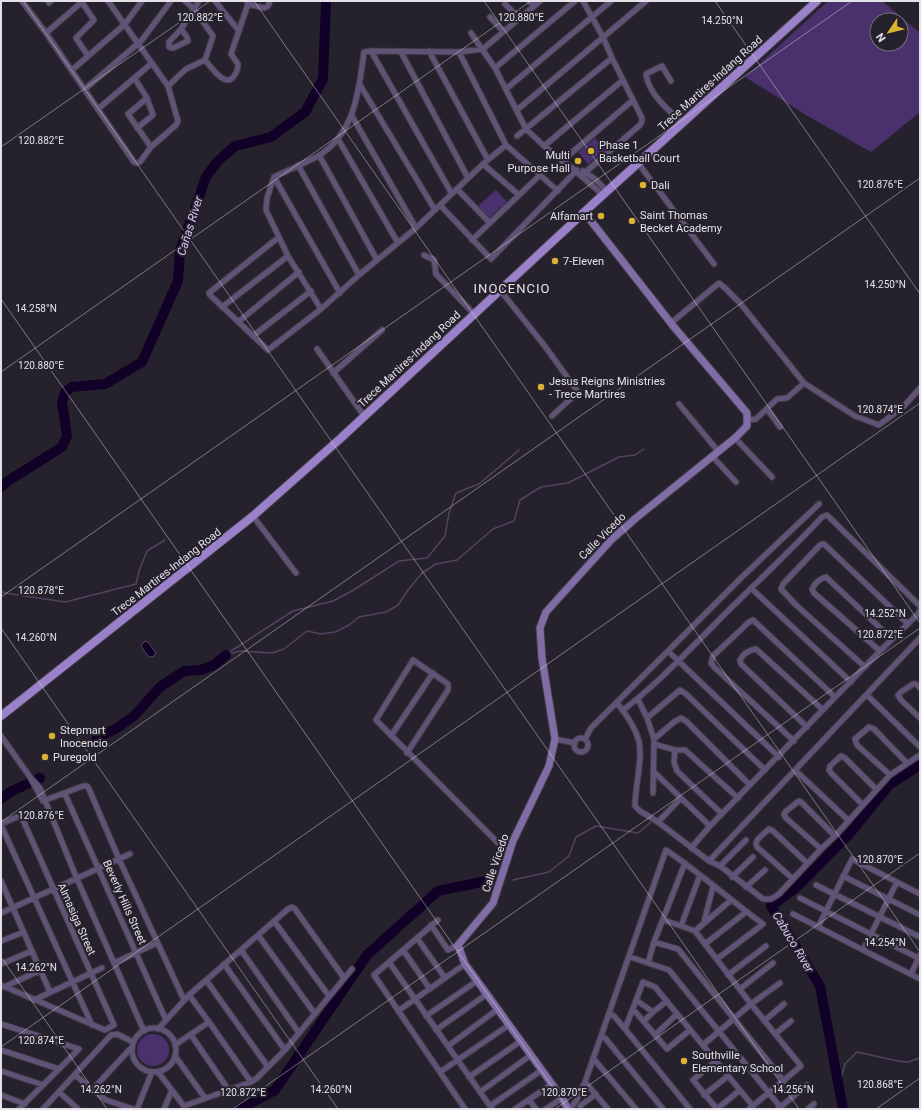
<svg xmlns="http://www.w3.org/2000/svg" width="921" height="1110" viewBox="0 0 921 1110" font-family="Roboto,sans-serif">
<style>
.green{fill:#4a316e;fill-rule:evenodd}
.water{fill:#120127;stroke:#514461}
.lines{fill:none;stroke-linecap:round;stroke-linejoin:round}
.stream{stroke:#514461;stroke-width:1.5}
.river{stroke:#120127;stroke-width:10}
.street-casing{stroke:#413d47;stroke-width:7}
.secondary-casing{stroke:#413d47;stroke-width:9}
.primary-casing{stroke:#413d47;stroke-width:10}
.street{stroke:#605376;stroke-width:5}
.secondary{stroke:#816da5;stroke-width:7}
.primary{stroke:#9b81c9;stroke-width:8}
.ticks{fill:none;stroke:#e4e2e9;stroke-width:1;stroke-opacity:0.45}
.poi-dot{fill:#dbb333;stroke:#26222d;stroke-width:1.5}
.labels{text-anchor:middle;stroke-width:4;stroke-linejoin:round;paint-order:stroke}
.street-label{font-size:11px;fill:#e4e2e9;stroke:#26222d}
.poi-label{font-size:11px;fill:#e4e2e9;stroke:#26222d;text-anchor:start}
.water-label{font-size:12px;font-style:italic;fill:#d6c7f4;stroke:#26222d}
.quarter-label{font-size:13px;letter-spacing:1px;fill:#e4e2e9;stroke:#26222d}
.ticks-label{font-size:10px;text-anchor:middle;fill:#e4e2e9;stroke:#26222d;stroke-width:4;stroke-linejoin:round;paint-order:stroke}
</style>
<rect width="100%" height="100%" fill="#26222d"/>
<path class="green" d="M828 1H882L920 33V112L871 152 806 115 745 77ZM877 20H901V44H877Z
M595 138 605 150 588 164 578 152Z
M496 190 507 202 489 218 478 206Z
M137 1050a16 16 0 1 1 32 0a16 16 0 1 1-32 0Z"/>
<path class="water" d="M147 641 156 653 154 656 150 657 148 656 141 646 144 642Z"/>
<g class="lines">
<path class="stream" d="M1 591 5 593 65 602 136 584 139 571 147 551 165 540
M228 653 293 611 333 601 352 591 399 561 427 558 445 536 449 513 456 493 479 484 519 450
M226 655 240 651 272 653 284 649 307 631 321 634 335 632 349 625 359 617 386 612 398 605 408 590 422 573 436 564 457 560 493 529 514 521 520 500 541 487 568 483 619 457 635 455 644 449
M513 880 549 872 569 856 576 837 596 826 638 833 651 822
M839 1085 845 1064 857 1052 898 1061 908 1062 920 1058"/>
<path class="river" d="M1 487 8 481 62 447 67 436 62 402 65 392 72 387 105 384 142 362 178 281 180 251 206 177 217 162 235 146 271 137 305 112 323 79 326 1
M97 738 117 728 135 715 160 687 184 671 201 670 214 665 226 655
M1 799 10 792 40 778
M240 1109 275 1090 367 955 438 891 491 880
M843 1109 820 986 771 906 798 886 851 832 889 785 920 765"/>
<g class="street-casing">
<path id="street" d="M22 1 46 33 134 162 137 163 140 162 151 147 176 125 178 121 168 86 108 1
M48 1 49 3 51 1
M81 1 94 20 76 38 88 56
M215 1 239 31
M529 1 534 6
M247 2 248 4 264 8 268 6 270 1
M505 4 519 18
M490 17 503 31
M181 29 187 37 188 41 173 48 169 47V42L181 29 199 1
M46 33 83 1
M471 33 495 68 526 129 544 146 572 168 603 195
M371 51 452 194
M429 51 488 160
M401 52 468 178
M459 52 506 145 558 191
M205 60C211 67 226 89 234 76 237 72 238 68 238 64L231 54 248 4
M495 68 575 1
M72 70 125 24 142 1
M135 79 147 98 153 115 137 128
M671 81 662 66 646 74C649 95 668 109 682 123
M360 85 435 210
M168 86 186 69 205 60 213 36 194 9 185 1
M85 89 142 40 171 1
M506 89 611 1
M147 98 128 114 151 147
M98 109 152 63
M517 110 646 1
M352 116 416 228
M517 136 612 58
M338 139 398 243
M544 146 623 80
M319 155 377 260
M562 161 633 100
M638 163 714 264
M483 164 519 195
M298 165 359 275
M583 171 595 179 607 191
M581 176 640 125 642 121V118L612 58 603 37 583 1
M274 177 340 293
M457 189 490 223
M440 205 491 259 577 170
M279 237 209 293 210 295 268 350 321 309 359 275 416 228 483 164 506 145
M472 240 540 175
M424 255 434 260 436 274 474 314
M500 290 544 345 578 392 552 416
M222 307 288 256
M321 309 288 256 266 210 267 198 274 177C288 170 304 164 318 156 355 134 359 90 364 52L371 51 459 52 483 49 540 1
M238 322 299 272
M671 323 719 283 725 288 740 303 804 383 787 398 777 399 756 419 747 420
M253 336 311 291
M317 349 364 416
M333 373 382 330
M804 383 855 416 879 425 904 406 920 388
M679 404 718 451
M767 409 780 427
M735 438 772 477
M712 456 736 482
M253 516 296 573
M751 588 851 682
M880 651 814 593 812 589C815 583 819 579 826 577L892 639
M669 652 779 757
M865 667 796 605 781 589 783 584 820 545 824 544 908 624
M920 688 916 684H913L901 692 898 695 901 700 920 718
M867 695 920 747
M638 699 647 718 654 739 653 793
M617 703C626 714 635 727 639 741 643 761 635 785 635 806L640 811 658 822 709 861 720 866 763 899H771L779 894 821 849 835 836 890 775 920 755
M623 710C656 685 683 656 712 627 748 590 787 555 822 517L827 515 920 606
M647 718 680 690 686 694 765 770
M807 727 741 664 740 660C743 654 749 650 756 649L823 710
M1 736 30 777 42 799
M391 736 433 673
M574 745a7 7 0 1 1 14 0a7 7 0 1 1-14 0Z
M555 739 575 743
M585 739 591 728 742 577 819 504
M654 739 674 722 681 718 687 722 750 785
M794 741 715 668 711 663 713 656 749 622 753 620 835 697
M654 744 675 750H685L738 798
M675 750 674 762 677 771 722 814
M407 753 448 690V684L413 660 376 720 508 853
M795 770 849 821
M653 771 710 826
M890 775 857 745 855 739 869 727 874 729 907 763
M30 777 40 788 77 879 144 1031
M65 794 166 1020
M43 801 83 786H87L89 789 119 859 184 1000
M863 805 832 774 829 770 830 766 841 756 845 758 876 789
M658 822 681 798
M1 824 17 817H21L23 820 114 1025 105 1030 1 985
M1 825 92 1025
M691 848 710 826 880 651 918 614 920 610
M821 849 786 818 784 815 785 812 799 801 802 803 835 836
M709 861 920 638
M720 866 746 840
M843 876 920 915
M732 877 753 857
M793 879 757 847 756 843 758 839 769 829 773 831 807 863
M1 881 50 992
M816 885 920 937
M746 887 765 870
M800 898 920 959
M1 913 130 854
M793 914 863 950 897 882
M438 920 374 975 465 1109
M664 920 695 931 751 1004 801 1066 749 1109
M274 921 329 996
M704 922 713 887
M431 925 448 950 458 945
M681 926 700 875
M818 927 852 859 920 894
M695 931 731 900
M258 935 315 1014
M417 938 445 978
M1 941 24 932
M654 942 678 949 784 1081
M705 944 746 912
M241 950 299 1033
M403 950 430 989
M863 950 920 979
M630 957 669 970 782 1109
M389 962 492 1109
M114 963 157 943
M648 963 654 942 685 863
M1 964 32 951
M224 964 285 1050
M911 974 920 955
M728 975 766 946
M206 980 268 1067
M4 987 41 970
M740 989 773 963
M189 995 209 1022 251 1082
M34 1000 102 968
M636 1000 653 1012
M633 1009 667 1049 690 1030
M398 1011 465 964
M610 1014 614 1016 625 1029 690 1109
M426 1016 477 981
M644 1021 653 1012 667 1001
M764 1021 784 1004
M1 1024 79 1049 19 1109
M132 1050a22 22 0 1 1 44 0a22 22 0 1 1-44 0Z
M158 1029 189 995 288 909 292 907 295 909 344 978
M625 1029 643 982 655 987 753 1106
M436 1030 487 994
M775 1034 791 1021
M191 1035 228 1089
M655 1035 677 1014
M602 1036 605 1038 663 1109
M175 1045 209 1022
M703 1045 751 1004 780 983
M448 1046 498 1009
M1 1050 59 1069
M175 1056 205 1098
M593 1058 636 1109
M716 1061 693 1080 717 1109
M1 1071 43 1085
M158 1072 184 1106 251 1082 257 1078 285 1050 352 969
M440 1072 509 1025
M75 1075 106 1100 133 1109
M469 1077 521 1041
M585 1082 608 1109
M93 1089 132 1047
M59 1092 78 1109
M480 1092 531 1055
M1 1095 25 1104
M704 1095 728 1076
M529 1100 536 1109
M490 1106 542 1070
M580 1106 596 1094
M43 1109 111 1035 117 1034 133 1042
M137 1109 152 1072
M164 1109 172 1090
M515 1109 552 1084
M546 1109 562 1098
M570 1109 576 1101 585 1082 666 850C700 873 730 900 763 924L717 959
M717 1109 740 1090
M778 1109 807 1085
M808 1109 814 1104"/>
</g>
<g class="secondary-casing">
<path id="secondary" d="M568 1109 562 1098 465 964 458 945 493 903 513 841 549 766 555 739 542 658 540 628 546 612 612 539 636 518 735 438 747 426V413L674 327 584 212"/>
</g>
<g class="primary-casing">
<path id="primary" d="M1 716 253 516 341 438 594 203 817 1"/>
</g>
<use href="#street" class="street"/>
<use href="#secondary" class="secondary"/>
<use href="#primary" class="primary"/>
</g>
<path class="ticks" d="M23 1 799 1109M254 1 920 952M484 1 920 623M715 1 920 294M1 147 210 1M1 299 568 1109M1 372 531 1M1 597 852 1M1 628 338 1109M1 822 920 178M1 957 107 1109M1 1047 920 403M233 1109 920 628M555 1109 920 853M876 1109 920 1078"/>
<g class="poi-dot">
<circle cx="591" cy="151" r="4"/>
<circle cx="578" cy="161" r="4"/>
<circle cx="643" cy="185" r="4"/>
<circle cx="601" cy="216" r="4"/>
<circle cx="632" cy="221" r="4"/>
<circle cx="555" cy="261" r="4"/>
<circle cx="541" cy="387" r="4"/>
<circle cx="52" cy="736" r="4"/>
<circle cx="45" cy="757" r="4"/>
<circle cx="684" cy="1061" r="4"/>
</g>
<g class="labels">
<g class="street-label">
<text transform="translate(710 83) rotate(-42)" y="4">Trece Martires-Indang Road</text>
<text transform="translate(409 359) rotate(-43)" y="4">Trece Martires-Indang Road</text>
<text transform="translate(602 536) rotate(-45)" y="4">Calle Vicedo</text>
<text transform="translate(166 572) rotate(-38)" y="4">Trece Martires-Indang Road</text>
<text transform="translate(495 863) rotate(-71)" y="4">Calle Vicedo</text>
<text transform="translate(125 902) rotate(66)" y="4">Beverly Hills Street</text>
<text transform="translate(77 919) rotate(66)" y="4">Almasiga Street</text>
</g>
<g class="poi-label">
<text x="599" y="149">Phase 1<tspan x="599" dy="13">Basketball Court</tspan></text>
<text x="570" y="159" text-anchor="end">Multi<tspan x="570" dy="13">Purpose Hall</tspan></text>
<text x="651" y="189">Dali</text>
<text x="640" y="219">Saint Thomas<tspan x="640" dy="13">Becket Academy</tspan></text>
<text x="593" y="220" text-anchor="end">Alfamart</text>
<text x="563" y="265">7-Eleven</text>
<text x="549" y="385">Jesus Reigns Ministries<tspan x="549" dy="13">- Trece Martires</tspan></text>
<text x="60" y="734">Stepmart<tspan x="60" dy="13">Inocencio</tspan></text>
<text x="53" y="761">Puregold</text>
<text x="692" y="1059">Southville<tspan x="692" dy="13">Elementary School</tspan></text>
</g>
<g class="water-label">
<text transform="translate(190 226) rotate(-73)" y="4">Cañas River</text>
<text transform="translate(793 942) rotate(59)" y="4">Cabuco River</text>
</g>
<g class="quarter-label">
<text x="512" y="293">INOCENCIO</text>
</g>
</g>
<g class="ticks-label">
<text x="200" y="21">120.882°E</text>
<text x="521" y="21">120.880°E</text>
<text x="722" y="24">14.250°N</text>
<text x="41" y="144">120.882°E</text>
<text x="880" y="188">120.876°E</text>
<text x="885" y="288">14.250°N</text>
<text x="36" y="312">14.258°N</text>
<text x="41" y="369">120.880°E</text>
<text x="880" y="413">120.874°E</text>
<text x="41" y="594">120.878°E</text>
<text x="885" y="617">14.252°N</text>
<text x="880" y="638">120.872°E</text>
<text x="36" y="641">14.260°N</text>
<text x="41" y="819">120.876°E</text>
<text x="880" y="863">120.870°E</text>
<text x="885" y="946">14.254°N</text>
<text x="36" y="971">14.262°N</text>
<text x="41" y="1044">120.874°E</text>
<text x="880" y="1088">120.868°E</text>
<text x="101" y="1093">14.262°N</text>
<text x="331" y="1093">14.260°N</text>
<text x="793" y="1093">14.256°N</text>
<text x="243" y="1096">120.872°E</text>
<text x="564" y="1096">120.870°E</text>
</g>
<rect width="921" height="1110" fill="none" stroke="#e4e2e9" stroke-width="4"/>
<g transform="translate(889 32) rotate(235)"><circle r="19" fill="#26222d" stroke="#726f78"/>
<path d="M0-3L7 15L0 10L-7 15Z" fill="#dbb333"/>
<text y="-6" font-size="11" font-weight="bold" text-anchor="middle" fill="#e4e2e9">N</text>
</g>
</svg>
